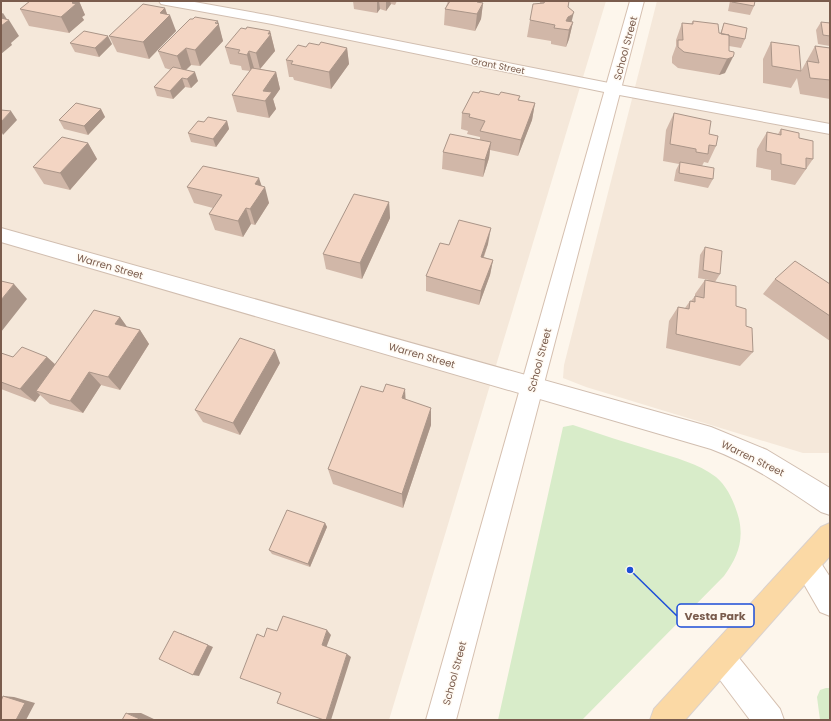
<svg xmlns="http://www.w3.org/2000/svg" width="831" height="721" viewBox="0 0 831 721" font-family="Poppins,sans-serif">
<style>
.residential{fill:#f5e8da}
.green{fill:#d8ecc9}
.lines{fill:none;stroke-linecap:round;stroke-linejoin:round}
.street-casing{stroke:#d1beb0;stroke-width:2}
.secondary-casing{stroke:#d6c0b0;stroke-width:2}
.primary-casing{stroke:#dad1cd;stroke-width:2}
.street{fill:#fff;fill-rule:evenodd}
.secondary{fill:#fff;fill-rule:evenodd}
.primary{fill:#fbd9a5;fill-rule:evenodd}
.wall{fill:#d1b7a8}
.shaded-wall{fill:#aa9588}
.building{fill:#f3d5c3;stroke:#aa9588}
.labels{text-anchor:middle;stroke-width:3;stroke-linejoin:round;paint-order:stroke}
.far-street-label{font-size:9px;fill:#7a5c4d;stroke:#fffaf3}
.street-label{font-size:10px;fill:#7a5c4d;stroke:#fffaf3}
.leader{fill:none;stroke:#1d4ed8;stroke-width:1.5}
.callout-dot{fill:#1d4ed8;stroke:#fffaf3;stroke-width:1.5}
.callout{fill:#fffaf3;stroke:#1d4ed8;stroke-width:1.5}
.callout-label{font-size:11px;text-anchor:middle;font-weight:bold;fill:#7a5c4d}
</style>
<rect width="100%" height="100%" fill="#fdf6ec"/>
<path class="residential" d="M1 1H606L389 720H1Z
M657 1H830V453H803L586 387 563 378 564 365Z"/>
<path class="green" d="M573 425C600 434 627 443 654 451 675 458 698 463 716 477 728 487 735 504 739 519 744 542 737 558 724 576L582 720H498L563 427Z
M826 688H830V720H820L817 697 820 690Z"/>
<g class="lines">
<g class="street-casing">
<path id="street" d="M159 1H189L272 16 614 84 830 124V134L614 94 272 24 166 5 161 4Z
M1 228 711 427 767 450 830 488V515L821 512C786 488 751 464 711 449L1 242Z"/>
</g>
<g class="secondary-casing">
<path id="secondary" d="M630 1H644L456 720H426Z
M806 550 815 554 830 577V616L820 612 797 572 793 563 797 554Z
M721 643 731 648 780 709 784 720H750L711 668 706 658 711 648Z"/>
</g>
<g class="primary-casing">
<path id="primary" d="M830 523V556L685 720H650L654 709 821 527Z"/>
</g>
<use href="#street" class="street"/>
<use href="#secondary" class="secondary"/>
<use href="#primary" class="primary"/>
</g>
<path class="wall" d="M30 1H79L85 15 82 17 84 20 69 33 29 26 20 9Z
M353 1H397L395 5 391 4 386 11 380 9 377 13 354 9Z
M448 1H480L479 2 483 3 481 19 475 31 444 25 445 9 447 4Z
M540 1H569L568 7 571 22H573L569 39 566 47 551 44V41L527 37 530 20 540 4Z
M730 1H755L754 6 750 15 728 11Z
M165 8 167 14 176 31 149 59 117 52 109 36Z
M693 21 720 34 724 23 745 39 741 48 729 46 725 73 719 75 678 68 672 63V57L676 46V40L682 23 691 24Z
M821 22 830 23V46L818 44 816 30Z
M218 24 223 41 200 66 191 65 185 70 198 81 191 88 185 87 173 99 157 96 154 87 171 70 165 68 158 51Z
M246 29 270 31 275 51 260 69 276 72 280 89 273 99 276 109 269 118 237 112 232 95 250 71 242 70 241 66 230 64 225 47Z
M771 42 801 71 815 46 830 48V99L800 94 797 78 791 88 763 83V59Z
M70 43 112 44 99 57 75 52Z
M319 45 347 48 349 64 331 89 294 80 293 77H289L286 60 306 47Z
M519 100 535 103 532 120 518 156 490 150 489 158 483 177 442 169 443 152 480 140V137L467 134 468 131 461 129 462 113Z
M101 109 105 117 88 135 64 129 59 120Z
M674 113 709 134 716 146 708 163 704 162 702 166 713 179 708 188 674 181 676 170 679 164 663 161 666 130Z
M227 121 229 129 216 147 191 142 188 133 204 122Z
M781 129 799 138 813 159 795 185 771 180V170L756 167 757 149 767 132 778 134Z
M88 143 97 159 70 190 44 184 33 167Z
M262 186 269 203 255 225 251 224 243 237 215 230 209 214 213 208 194 203 187 187Z
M389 202 390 218 362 279 326 269 323 254Z
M488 244 484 257 493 260 490 275 479 305 426 291V276L449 245Z
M705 247 720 274 715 282 736 306 746 326 753 352 740 366 666 348 669 321 678 307 685 308 690 301H691L695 296V294L705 280H709L698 278 700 255Z
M775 279 830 284V341L763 294Z
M120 317 127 327 140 330 149 344 120 390 101 385 83 413 50 404 40 395 35 402 1 389V353L13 357H47L55 364Z
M280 363 240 435 203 422 195 410Z
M406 399 431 425 403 508 333 484 328 469Z
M325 523 327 527 310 567 272 554 269 550Z"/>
<path class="shaded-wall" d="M74 1H79L85 15 82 17 84 20 69 33 61 17 72 3Z
M377 1H379L380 9 377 13Z
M386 1H390L391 4 386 11Z
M476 1H480L479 11 483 3 481 19 475 31 477 14Z
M165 8 168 17 170 15 176 31 149 59 143 42 160 13Z
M574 12 570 28 573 22 569 39 566 47 569 30 566 21 568 17Z
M3 13 8 21 9 20 19 36 11 43 12 45 1 54V14Z
M218 21 223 41 200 66 195 50Z
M270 31 275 51 260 69 256 53Z
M108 36 112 44 99 57 95 48Z
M186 48 191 65 183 73 177 56Z
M347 48 349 64 331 89 329 72Z
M249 51 254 68 251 72 247 55Z
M733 57 725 73 719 75 727 59Z
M195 72 198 81 191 88 187 79Z
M276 72 280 89 273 99 276 109 269 118 263 91Z
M182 78 185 87 173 99 170 91Z
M535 103 532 120 518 156 521 140Z
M101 109 105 117 88 135 84 126Z
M11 111 17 120 3 135 1 131V122Z
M227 121 229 129 216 147 213 139Z
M491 142 489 158 483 177 485 160Z
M88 143 97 159 70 190 60 173Z
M259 178 263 190 265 187 269 203 255 225 250 209 255 184Z
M389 202 390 218 362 279 360 263Z
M246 208 251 224 243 237 238 221Z
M491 228 488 244 478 272 481 257Z
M493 260 490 275 479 305 481 291Z
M14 284 27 299 1 332V300Z
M120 317 130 331 115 324Z
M140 330 149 344 120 390 108 377Z
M275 350 280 363 240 435 233 423Z
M47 357 61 370 36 391 40 395 35 402 20 389Z
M89 372 101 385 83 413 70 401Z
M405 389 406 407 402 398Z
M431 408V425L403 508 402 494Z
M325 523 327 527 310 567 308 564Z
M327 630 331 635 326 648 322 645Z
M180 633 213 647 199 676 193 675Z
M347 654 351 657 331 720H326Z
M3 696 14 697 35 703 26 720H16Z
M126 713H141L156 720H142Z"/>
<path class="building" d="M30 1H74L72 3 76 4 61 17 20 9Z
M450 1H477V2L483 3 477 14 445 9Z
M545 1H569L568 7 574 12 572 15 568 17 566 21 573 22 569 30 554 28 555 25 530 20 533 4 544 3Z
M732 1H755L754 6 732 2Z
M143 4 165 8 160 13 170 15 143 42 109 36Z
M195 17 218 21 215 23 219 24 195 50 186 48 177 56 158 51 190 19H193Z
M1 18 9 20 1 26Z
M693 21 718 24 719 33 729 35V51L734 52V54L733 57 727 59 684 52 678 47V40H683L682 23 693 24Z
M821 22 830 23V36L823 35Z
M724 23 747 28 745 39 729 36V35L721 34Z
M247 27 270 31 268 34H271L256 53 249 51 247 55 238 53 240 50 225 47 241 28 246 29Z
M84 31 108 36 95 48 70 43Z
M321 42 347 48 329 72 291 64 293 61 286 60 298 45 306 47 309 43 319 45Z
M771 42 799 46 801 71 772 66Z
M815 46 830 48V80L810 78 807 61 819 63Z
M173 67 195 72 187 79 182 78 170 91 154 87Z
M252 68 276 72 263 91 272 92 265 101 232 95Z
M480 91 499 95 501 92 520 96 518 100 535 103 521 140 480 131 485 121 469 117 470 114 462 113 473 92 479 93Z
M76 103 101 109 84 126 59 120Z
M1 110 11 111 1 122Z
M674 113 711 121 709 134 718 136 716 146 709 145 708 154 696 152V149L670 144Z
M208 117 227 121 213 139 188 133 198 121 204 122Z
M781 129 799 133V138L813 141V159L806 158V169L781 164V154L766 151 767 132 781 135Z
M450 134 491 142 485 160 443 152Z
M62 137 88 143 60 173 33 167Z
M680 162 714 168 713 179 679 173Z
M203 166 259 178 255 184 265 187 250 209 246 208 238 221 209 214 222 195 187 187Z
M354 194 389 202 360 263 323 254Z
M459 220 491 228 481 257 493 260 481 291 426 276 440 243 449 245Z
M705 247 722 251 720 274 703 270Z
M795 261 830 284V316L775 279Z
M705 280 736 286V306L746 309V326L752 328 753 352 676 334 678 307 689 309 690 301 695 302V296L704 298Z
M1 281 14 284 1 300Z
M94 310 120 317 115 324 140 330 108 377 89 372 70 401 36 391Z
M240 338 275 350 233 423 195 410Z
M22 347 47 357 20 389 1 382V353L13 357Z
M386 384 405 389 402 398 431 408 402 494 328 469 361 386 383 392Z
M287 510 325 523 308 564 269 550Z
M283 616 327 630 322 645 347 654 326 720H324L277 703 281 693 240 678 257 634 264 637 267 628 277 631Z
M174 631 208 645 193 675 159 659Z
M3 696 25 703 16 720H1V701Z
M126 713 142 720H122Z"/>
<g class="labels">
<g class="far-street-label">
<text transform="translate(498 66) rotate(11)" y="3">Grant Street</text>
</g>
<g class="street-label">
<text transform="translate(625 48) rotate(-75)" y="4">School Street</text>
<text transform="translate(110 266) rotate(16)" y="4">Warren Street</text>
<text transform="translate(422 355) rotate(16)" y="4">Warren Street</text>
<text transform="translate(539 360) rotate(-75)" y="4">School Street</text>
<text transform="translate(753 458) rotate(26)" y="4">Warren Street</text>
<text transform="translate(454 673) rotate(-75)" y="4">School Street</text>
</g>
</g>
<path class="leader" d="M630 570L677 616"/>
<circle class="callout-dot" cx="630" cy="570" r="4"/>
<rect class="callout" x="677" y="604" width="77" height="23" rx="4"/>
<g class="callout-label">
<text x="715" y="620">Vesta Park</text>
</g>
<rect width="831" height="721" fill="none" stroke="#7a5c4d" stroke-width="4"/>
</svg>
